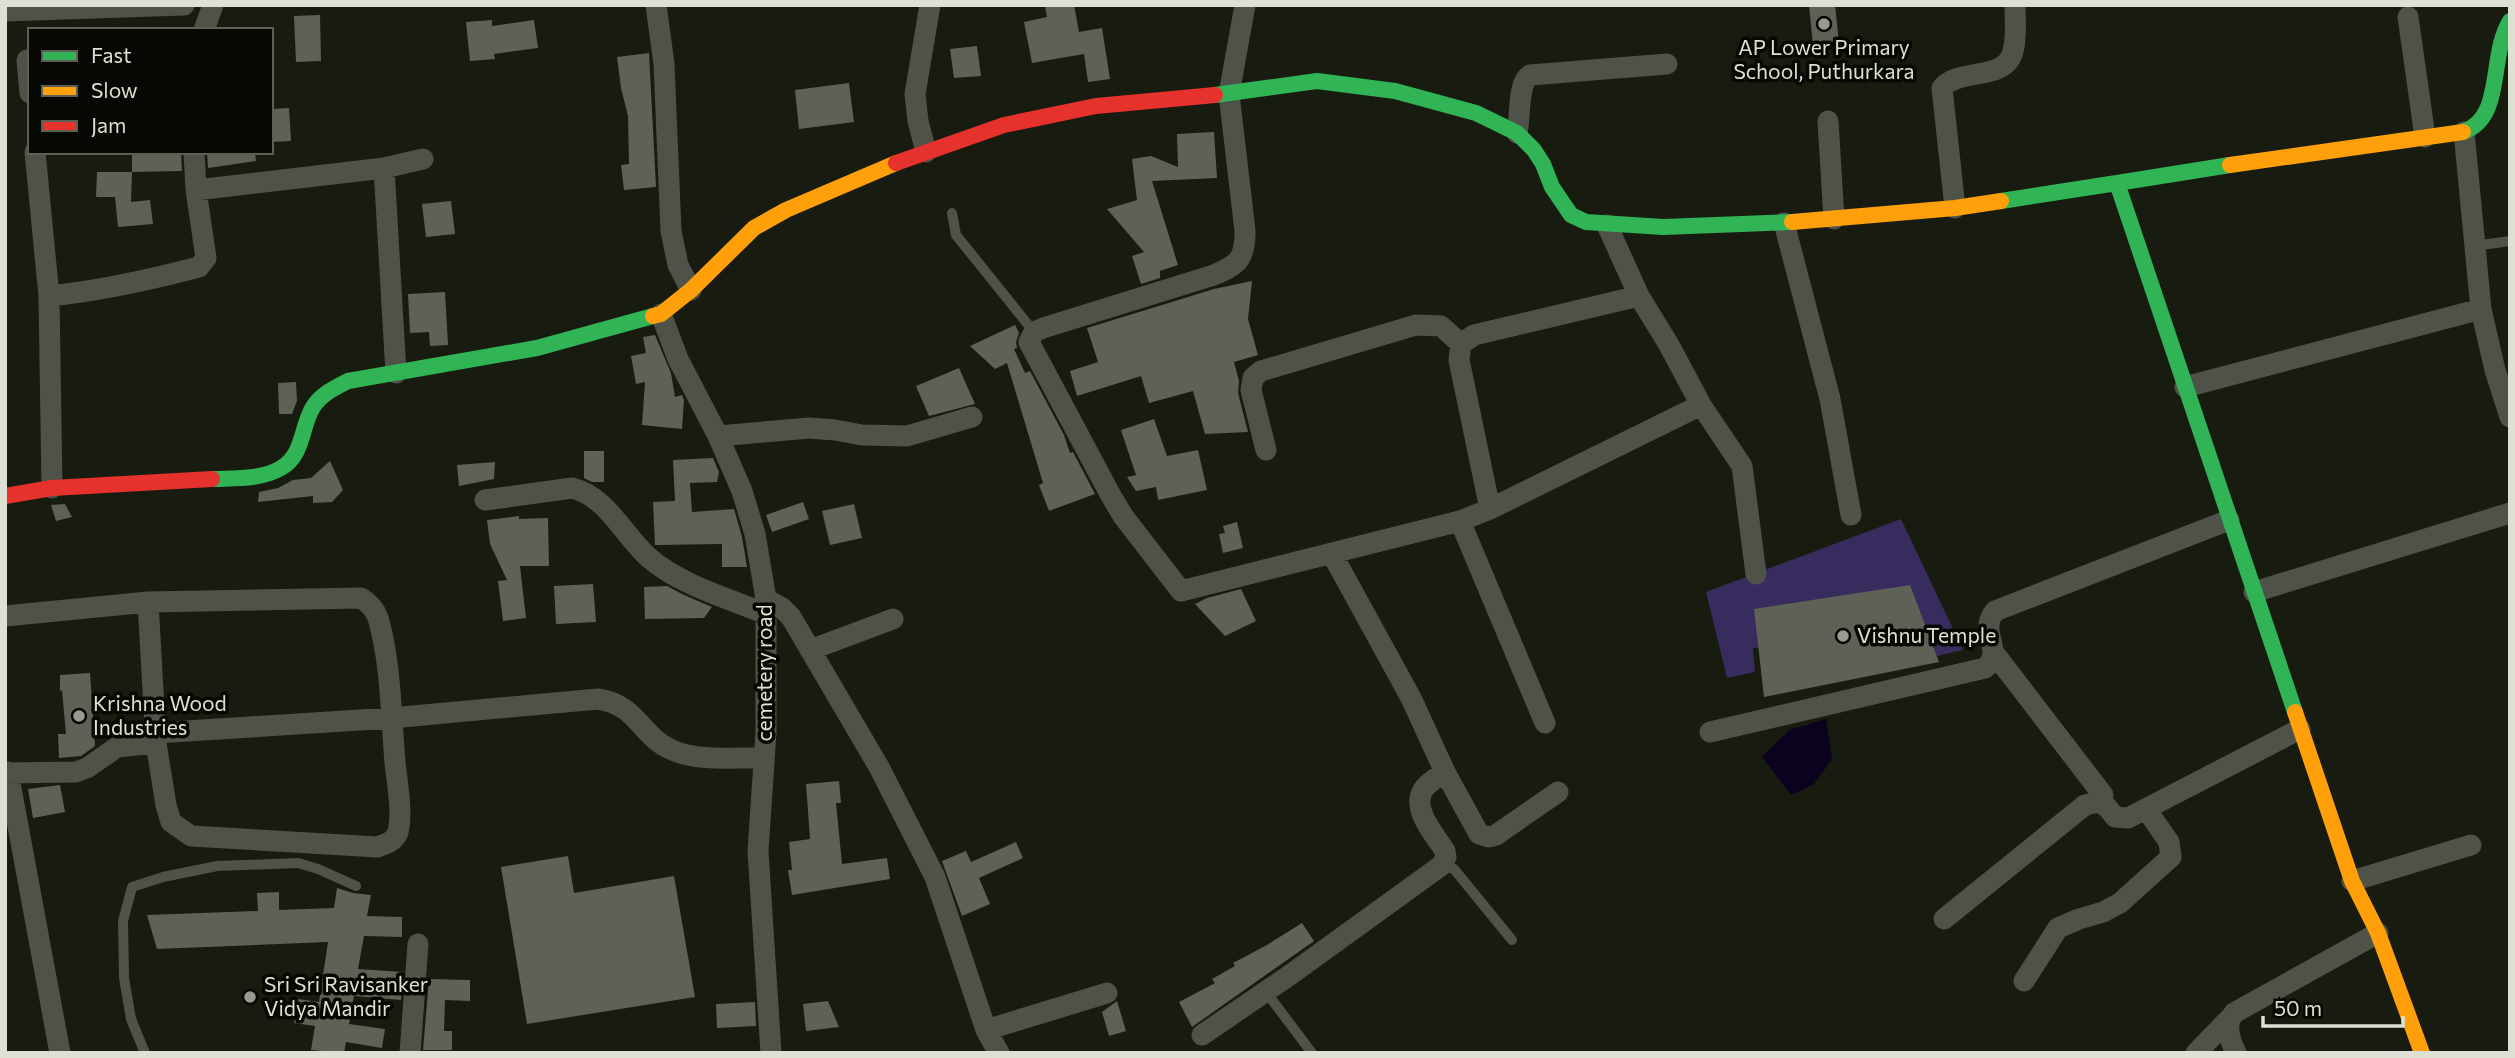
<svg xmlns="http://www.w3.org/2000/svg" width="2515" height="1058" viewBox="0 0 2515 1058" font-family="Commissioner,sans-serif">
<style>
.green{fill:#382b5d}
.water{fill:#0a021e}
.building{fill:#5e6156}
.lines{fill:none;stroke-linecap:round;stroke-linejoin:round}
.lane{stroke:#4f5249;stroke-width:10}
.street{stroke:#4f5249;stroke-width:21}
.fast{stroke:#30b455;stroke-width:16}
.slow{stroke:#ff9f0a;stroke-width:16}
.jam{stroke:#e5322d;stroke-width:16}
.poi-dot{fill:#979c8e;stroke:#060902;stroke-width:2.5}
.labels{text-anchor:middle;stroke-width:7;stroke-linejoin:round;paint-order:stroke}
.poi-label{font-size:21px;fill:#dce1d3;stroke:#060902;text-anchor:start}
.street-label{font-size:21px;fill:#dce1d3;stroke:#060902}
</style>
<rect width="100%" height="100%" fill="#181b0f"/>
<path class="green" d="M1901 519 1963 650 1928 658 1788 647 1753 648 1755 672 1727 678 1706 592Z"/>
<path class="water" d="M1826 719 1832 759 1814 784 1791 795 1762 757 1789 730Z"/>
<path class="building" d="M1058 5H1074L1079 32 1102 28 1110 79 1088 82 1084 54 1032 63 1024 22 1047 17 1045 7Z
M1809 5H1835L1839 43 1813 45Z
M320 15 321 61 296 62 294 16Z
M492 20V26L534 20 538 48 494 54 495 59 470 61 466 22Z
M977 46 981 76 954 78 950 49Z
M649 53 656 187 624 190 621 165 629 164 628 116 621 88 617 57Z
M849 83 854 122 799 129 795 90Z
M289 108 291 141 271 142V109Z
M1214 132 1217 178 1152 181 1178 265 1160 271V278L1141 284 1132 256 1144 252 1107 209 1137 200 1132 159 1151 156 1178 167 1177 134Z
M132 152H181L182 171 132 172Z
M207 152H255L256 161 208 168Z
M97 172H132L131 202 150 200 153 224 118 227 115 197H96Z
M451 201 455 234 426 237 422 204Z
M1252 281 1248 319 1258 355 1234 362 1239 381 1238 393 1248 432 1205 434 1193 391 1149 403 1141 376 1077 396 1070 371 1098 362 1087 328 1214 289Z
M445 292 448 345 430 346 429 332 410 333 408 294Z
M1015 325 1019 333 1016 342 1017 348 1014 349 1025 373 1030 371 1064 435 1070 453 1073 452 1095 494 1049 511 1039 485 1043 483 1007 363 995 369 970 346Z
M655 335 671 373 675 397 682 395 684 400 682 429 642 425 645 382 636 384 631 356 646 353 643 337Z
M959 368 975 404 929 416 916 386Z
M296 382 297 401 292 414H279L278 383Z
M1154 419 1167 456 1198 450 1207 490 1158 500 1156 487 1136 491 1127 477 1136 475 1121 430Z
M584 451H604V482H592L584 478Z
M713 458 719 472 717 482 690 483 692 512 734 509 742 537 747 567H722V544L655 545 653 502 675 501 673 460Z
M330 461 343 490 332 502 313 503V496L258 502 259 492 278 488 293 480 311 478Z
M495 462 494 479 459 486 457 465Z
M803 502 809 519 772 532 766 515Z
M65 504 72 517 56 521 51 505Z
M854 504 862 538 830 545 822 511Z
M519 516V519L548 518 549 566H520L526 618 503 621 498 581 507 580 490 544 487 520Z
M1237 522 1243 548 1223 553 1219 534 1225 533 1223 526Z
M593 584 596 622 556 624 554 586Z
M1910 585 1939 662 1764 697 1754 609Z
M667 586 684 595 712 607 704 618 645 619 644 587Z
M1241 589 1256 621 1225 636 1195 604 1207 598Z
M90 673 95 746 81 756 59 758 58 734H66L62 690 60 691V675Z
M839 781 841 803H836L842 864 887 858 890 879 792 895 788 870H792L789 842 810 839 806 784Z
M60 785 65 812 33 818 28 789Z
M1016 842 1023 858 979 878 990 904 962 916 942 861 966 851 971 862Z
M568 856 574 893 674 876 695 997 527 1024 501 867Z
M337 888 353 893 371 895 367 916 402 917V937L364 936 358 969 403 972 401 1000 354 996 349 1024 385 1029 382 1048 346 1042 344 1053 311 1050 315 1026 294 1023 298 999 319 1002 328 942 157 949 147 915 258 911 257 893 279 892V910L334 908Z
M1302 923 1314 941 1192 1027 1179 1002 1215 983 1212 979 1235 966 1233 963 1267 945Z
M429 979 470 980V1001L445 1000 444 1031H452V1050H423Z
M828 1001 839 1027 806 1031 803 1004Z
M1117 1001 1126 1031 1109 1036 1102 1012Z
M755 1002 756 1026 717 1028 716 1004Z"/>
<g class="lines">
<path class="lane" d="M952 213 956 235 1034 332
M2474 246 2510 241
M1442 865 1454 869 1512 940
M1266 992 1312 1053
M145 1053 131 1019 124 978 123 921 132 887 163 877 217 866 298 863 318 869 356 886"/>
<path class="street" d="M656 5 664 64 671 231 678 265 691 290
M1245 5 1229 94 1245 231C1245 259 1239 264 1214 275L1043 328 1034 332 1029 342 1110 494 1123 516 1181 591 1460 521 1490 509 1701 405
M5 11 184 5
M2408 17 2425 137
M204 30 213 5
M27 60 30 93
M1828 121 1834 219
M2464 132 2481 309 2495 370 2510 417
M1517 133C1521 116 1517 84 1530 75L1667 64
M35 152 49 296
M926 152 918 121 915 94 930 5
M384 168 396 373
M196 190 384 168 423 159
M1955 208 1942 88C1960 67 2006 82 2013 51 2017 37 2015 20 2015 5
M1784 223 1830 399 1851 515
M1607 225 1639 296 1669 345 1701 405 1742 466 1756 574
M661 314 678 359 718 436 742 491 755 534 766 599V732L758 851 771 1053
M2185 387 2481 309
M718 436 809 428 835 430 862 435 907 436 972 417
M1266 450 1251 390 1253 378 1261 371 1416 325 1441 326 1461 344
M52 488 49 296C100 291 149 280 199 267L206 258 196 190 194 152
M485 500 572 488C606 496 623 534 648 557 680 585 727 598 766 614
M1490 509 1459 360 1461 344 1474 335 1639 296
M1460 521 1545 723
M1332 554 1411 698 1445 772 1479 834 1489 837 1496 835 1558 792
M2254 592 2510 513
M766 599 782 608 791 617 879 767 935 877 986 1030 999 1053
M5 616 148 602 361 598C369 603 375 609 378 618 391 662 391 716 395 762 397 782 403 814 398 832 394 842 386 844 377 847L191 836 171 822 166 805 156 743 148 602
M810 650 893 619
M1994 653 2103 795
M1710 732 1985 668C2006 651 1977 632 1995 611L2229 520
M156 733 391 718 598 699C638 705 640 736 672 750 699 762 736 757 764 758
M8 772 60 1053
M5 773 76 772 87 768 117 747 156 743
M2352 881 2471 845
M1944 919 2085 805 2099 802 2107 807 2115 817 2128 818 2300 729
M2024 981 2058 928 2079 919 2103 912 2120 903 2171 857 2169 842 2146 809
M986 1030 1107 993
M1202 1035 1290 975 1442 865 1446 857 1445 851C1435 835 1411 809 1423 790 1428 782 1438 777 1445 772
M410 1053 418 944
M2196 1053 2229 1019
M2236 1053C2230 1040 2224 1025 2234 1013L2378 933"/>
<path class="fast" d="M1215 95 1317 81 1395 91 1476 113 1517 133 1534 150 1543 164 1552 187 1571 215 1586 222 1663 227 1792 222
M2463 132C2505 117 2488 57 2510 21
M2230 165 2117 183 2295 712
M2001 201 2117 183
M212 479C234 478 261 480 281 468 304 455 301 426 313 407 321 394 335 388 348 381L537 348 653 316"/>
<path class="slow" d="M2230 165 2463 132
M1792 222 1955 208 2001 201
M653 316 661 314 691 290 754 228 786 210 896 163
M2295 712 2352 881 2378 933 2422 1053"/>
<path class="jam" d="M896 163 1004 125 1096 106 1215 95
M5 496 52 488 212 479"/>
</g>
<g class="poi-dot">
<circle cx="1824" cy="24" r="7"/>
<circle cx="1843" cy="636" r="7"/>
<circle cx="79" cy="716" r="7"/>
<circle cx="250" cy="997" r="7"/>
</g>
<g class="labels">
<g class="poi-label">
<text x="1824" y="55" text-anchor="middle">AP Lower Primary<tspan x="1824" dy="24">School, Puthurkara</tspan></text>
<text x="1857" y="643">Vishnu Temple</text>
<text x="93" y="711">Krishna Wood<tspan x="93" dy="24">Industries</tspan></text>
<text x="264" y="992">Sri Sri Ravisanker<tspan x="264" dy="24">Vidya Mandir</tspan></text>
</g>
<g class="street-label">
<text transform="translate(765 673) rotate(-90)" y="7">cemetery road</text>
</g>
</g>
<rect width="2515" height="1058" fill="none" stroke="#dce1d3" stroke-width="14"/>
<rect x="28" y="28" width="245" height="126" fill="#060902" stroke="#5c5f56" stroke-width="2"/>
<rect x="42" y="51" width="35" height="10" fill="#30b455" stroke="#5c5f56" stroke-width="2"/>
<text x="91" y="63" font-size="21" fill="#dce1d3">Fast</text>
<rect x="42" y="86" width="35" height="10" fill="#ff9f0a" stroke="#5c5f56" stroke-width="2"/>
<text x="91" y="98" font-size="21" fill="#dce1d3">Slow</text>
<rect x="42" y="121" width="35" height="10" fill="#e5322d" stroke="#5c5f56" stroke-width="2"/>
<text x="91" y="133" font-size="21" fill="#dce1d3">Jam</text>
<path d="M2263 1016v10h140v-10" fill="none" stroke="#dce1d3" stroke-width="3.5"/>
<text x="2274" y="1016" font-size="21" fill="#dce1d3" stroke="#060902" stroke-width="5" paint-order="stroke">50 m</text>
</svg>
